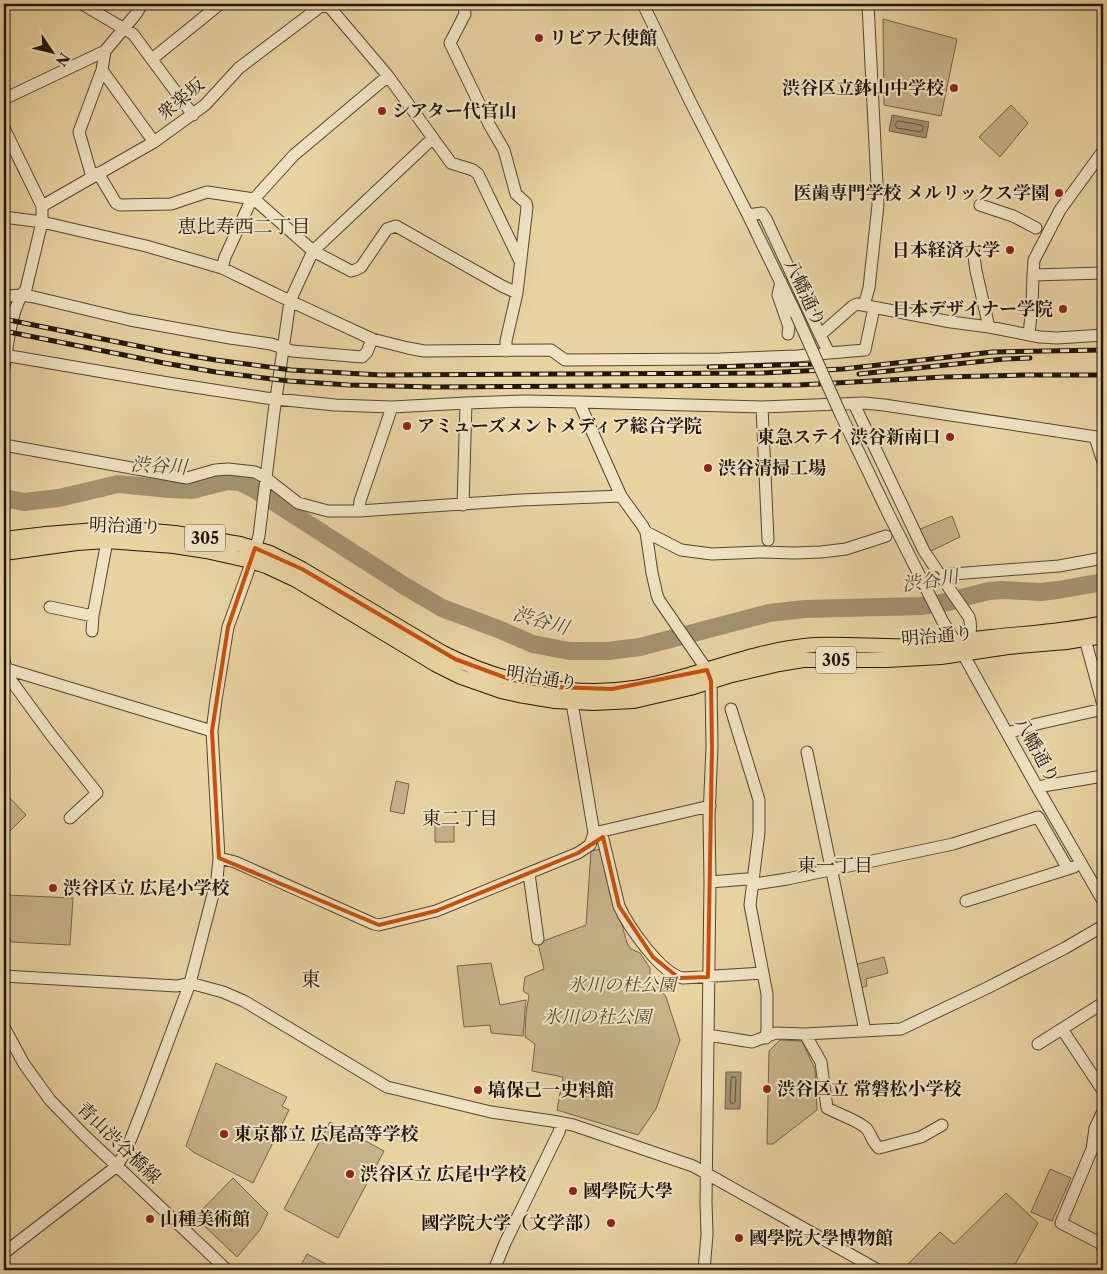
<svg xmlns="http://www.w3.org/2000/svg" width="1107" height="1274" viewBox="0 0 1107 1274" font-family="'Libre Caslon Text','Noto Serif JP',serif">
<style>
.green{fill:#c6b388;stroke:#74644c}
.water{fill:#a4926f;stroke:#706049}
.lines{fill:none;stroke-linecap:round;stroke-linejoin:round}
.shore{stroke:#62533f;stroke-width:1}
.river{stroke:#a4926f;stroke-width:18}
.minor-casing{stroke:#534434;stroke-width:13}
.major-casing{stroke:#21140f;stroke-width:16}
.minor{stroke:#f0e2c2;stroke-width:11}
.major{stroke:#e8d3a1;stroke-width:14}
.rail-casing{stroke:#21140f;stroke-width:5}
.rail{stroke:#f0e2c2;stroke-width:3;stroke-dasharray:9;stroke-linecap:butt}
.minor-bridge-casing{stroke:#534434;stroke-width:13;stroke-linecap:butt}
.minor-bridge{stroke:#f0e2c2;stroke-width:11}
.marked{fill:none;stroke:#ca4f0c;stroke-width:4;stroke-linejoin:round}
.poi-dot{fill:#8f2418;stroke:#f0e2c2;stroke-width:2}
.labels{text-anchor:middle;stroke-width:4;stroke-linejoin:round;paint-order:stroke}
.shield{fill:#f0e2c2;stroke:#5f5245;stroke-width:1}
.shield-label{font-size:16px;font-weight:bold;fill:#21140f}
.poi-label{font-size:18px;font-weight:bold;fill:#21140f;stroke:#f0e2c2;text-anchor:start}
.street-label{font-size:18px;fill:#21140f;stroke:#f0e2c2}
.park-label{font-size:18px;font-style:italic;fill:#534433;stroke:#f0e2c2}
.neighbourhood-label{font-size:19px;fill:#21140f;stroke:#f0e2c2}
.water-label{font-size:19px;font-style:italic;fill:#554635;stroke:#f0e2c2}
.quarter-label{font-size:20px;fill:#21140f;stroke:#f0e2c2}
</style>
<rect width="100%" height="100%" fill="#e8d3a1"/>
<filter id="stains"><feTurbulence type="fractalNoise" baseFrequency=".004" numOctaves="4"/><feColorMatrix values="0 0 0 0 .2 0 0 0 0 .09 0 0 0 0 .02 0 0 0 .5 -.17"/></filter>
<radialGradient id="worn" r=".72"><stop offset=".6" stop-color="#630" stop-opacity="0"/><stop offset="1" stop-color="#630" stop-opacity=".3"/></radialGradient>
<path class="green" d="M883 19 957 39 941 116 884 105Z
M1011 105 1028 123 1000 157 979 137Z
M952 516 960 537 929 552 918 530Z
M396 781 409 784 404 814 390 811Z
M7 795 26 815 4 837V798Z
M435 824H454V842H435Z
M601 849 627 943 631 949 640 953 650 968V975L666 997 680 1040 656 1109 638 1135 557 1110 563 1077 532 1071 535 1044 525 1037 526 1014 529 995 523 991 525 977 544 969 538 943 586 925 591 851Z
M7 895 73 898 70 945 11 942 4 919V907L8 904Z
M884 957 888 973 866 979 867 986 860 988 854 965Z
M491 963 500 1005 526 1000 523 1036 491 1033 490 1025 464 1027 457 966Z
M780 1040 802 1041 815 1069 817 1110 773 1144H767L769 1051Z
M216 1063 287 1097 282 1106 289 1110 253 1183 193 1152 186 1146Z
M330 1122 384 1151 338 1238 284 1209Z
M1050 1169 1071 1178 1052 1221 1031 1212Z
M233 1178 268 1213 260 1230 237 1257 195 1217Z
M1006 1193 1038 1223 1012 1270H914L908 1264 940 1232 954 1244Z
M307 1254 337 1270H298Z"/>
<path class="water" d="M892 115 929 122 926 138 889 131Z
M726 1072H741L740 1109H725Z"/>
<g class="lines">
<path class="shore" d="M898 121 922 125 923 127V130L920 132 897 128 895 125Z
M732 1077H735L736 1079 735 1102 733 1104 730 1102 731 1079Z"/>
<path class="river" d="M4 498 24 502 59 498 118 484 170 489 192 490 227 481 240 482 254 489 403 585 442 608 498 629 533 644 569 651H608L640 647 769 613 805 609 921 606 948 602 969 596 989 591 1003 590 1041 592 1058 590 1103 582"/>
<g class="minor-casing">
<path id="minor" d="M82 4 133 34 193 115
M327 4 388 76 451 163 473 170 478 174 520 261
M464 4 465 14 450 43 490 126 504 150 516 194 526 203 527 207 517 293 506 341V351
M643 4 690 101 748 215 796 314
M152 59 220 4
M102 70 154 142
M4 99 105 51 136 14 142 4
M4 128 42 206V222L26 289C11 307 8 344 4 368
M98 173 116 203 120 205 171 204 207 192 254 199 313 251 351 271 355 270 361 267 387 229 396 226 502 286 517 293
M92 177 79 132 102 70 105 51
M980 205 1013 216 1036 228
M42 206 154 142 205 105 239 68 321 6 330 7
M748 215 762 213 766 219 820 335
M4 217 42 222 146 246 222 268 290 301 372 339 408 348 424 351 551 350 565 360 720 359 797 356 829 353 820 335 853 306 857 304 951 322 989 327 1040 337 1057 338 1103 335
M973 249 976 271 989 327
M222 268 225 257 249 205 254 199 294 155 388 76
M1033 275 1103 273
M781 282 778 295 789 327 788 334
M4 296H9L21 295 34 297 130 320 230 338 271 344 292 351 362 357 367 352 372 339
M864 305 869 288 878 205 868 4
M1029 334 1032 306 1033 275 1034 260 1060 210 1103 151
M829 353 865 350 874 308
M4 355 168 383 266 398 335 405 392 407 466 403 525 401 579 402 762 407 864 403 884 405 1103 438
M579 402 621 496 642 525 646 532 652 573 657 595 659 600 707 670 711 681 712 747 709 817 710 882 706 1202 707 1235 704 1270
M854 404 924 551 940 575 969 617C972 626 970 637 966 647
M762 407 768 540
M841 415 888 513 943 622 963 654 1037 787 1103 901
M1095 437 1103 462
M4 445 187 478 215 470 228 469 255 472 266 478 298 503 328 511H359L521 500 621 496
M463 505 466 403
M359 511 360 501 392 407
M646 532 681 550 712 554 760 552 795 553 821 552 846 549 886 536
M940 575 1059 566 1103 558
M50 607 93 616 107 541
M92 631 93 616
M1085 639 1103 705
M4 661 10 679 51 735 97 793 70 818
M7 669 212 731
M731 709 759 800V832L750 905 767 994V1029L766 1038
M1008 733 1037 724 1103 709
M807 752 865 1031
M1037 787 1103 776
M594 833 710 806
M599 833 603 839 619 906C628 926 661 974 683 978L763 973
M219 858 235 862 374 924 379 925 436 911 578 853 590 845 594 833 572 703
M529 874 538 939
M710 882 747 879 755 884 787 879 953 844 1038 817 1068 869
M966 901 1074 867
M4 976 177 986 190 983 223 992 244 1001 387 1087 491 1112 552 1121 573 1125 693 1166 878 1270
M4 1027 24 1064 50 1100 84 1135 227 1270
M1062 1029 1103 1091
M805 1034 821 1062 827 1108C838 1114 857 1120 866 1128 871 1133 871 1141 879 1148L921 1137 942 1125
M708 1035 752 1042 776 1033 805 1034 901 1029 987 988 1065 948 1103 926
M1038 1044 1103 1003
M1103 1111 1095 1128 1092 1149 1061 1223 1100 1243 1103 1248
M4 1253 117 1166 126 1151 145 1103 190 983 217 879 219 858 212 731 216 700 228 627 248 572 259 536 274 412 290 301 313 251 433 138
M494 1270 505 1243 559 1132 561 1123"/>
</g>
<g class="major-casing">
<path id="major" d="M4 539 46 534 108 529 141 530 175 533 240 544 270 553 302 569 443 653C500 682 570 698 634 688 652 685 671 680 689 675 729 663 771 648 814 645 854 643 894 649 935 645 953 643 972 639 991 637 1029 633 1066 631 1103 623
M4 553 77 543 107 541 174 546 206 551 251 561 266 566 296 580 435 664 461 677 501 691 519 695 555 701 593 703 634 701 690 688 728 676 779 664 803 660H887L941 657 1008 647 1066 642 1103 636"/>
</g>
<use href="#minor" class="minor"/>
<use href="#major" class="major"/>
<g class="rail-casing">
<path id="rail" d="M4 319 167 352 216 360 291 370 381 375 763 373 843 369 993 352 1103 350
M4 331 164 363 216 372 289 381 349 385 434 387 799 385 944 377 1026 375H1103
M709 367 814 364
M859 374 1004 359 1030 358"/>
</g>
<use href="#rail" class="rail"/>
<g class="minor-bridge-casing">
<path id="minor-bridge" d="M796 314 841 415"/>
</g>
<use href="#minor-bridge" class="minor-bridge"/>
</g>
<path class="marked" d="M255 548 302 569 455 659 512 680 553 687 612 689 707 670 711 681 712 747 708 977 679 978 653 957 619 906 603 837 578 853 436 911 379 925 219 858 212 731 228 627Z"/>
<g class="poi-dot">
<circle cx="539" cy="38" r="5"/>
<circle cx="954" cy="88" r="5"/>
<circle cx="382" cy="111" r="5"/>
<circle cx="1059" cy="193" r="5"/>
<circle cx="1010" cy="250" r="5"/>
<circle cx="1063" cy="309" r="5"/>
<circle cx="407" cy="426" r="5"/>
<circle cx="950" cy="437" r="5"/>
<circle cx="708" cy="468" r="5"/>
<circle cx="53" cy="888" r="5"/>
<circle cx="767" cy="1089" r="5"/>
<circle cx="478" cy="1090" r="5"/>
<circle cx="224" cy="1134" r="5"/>
<circle cx="350" cy="1174" r="5"/>
<circle cx="573" cy="1191" r="5"/>
<circle cx="150" cy="1219" r="5"/>
<circle cx="611" cy="1223" r="5"/>
<circle cx="739" cy="1238" r="5"/>
</g>
<g class="labels">
<g class="shield">
<rect x="185" y="524.5" width="40" height="27" rx="4"/>
<rect x="816" y="646.5" width="40" height="27" rx="4"/>
</g>
<g class="shield-label">
<text x="205" y="544">305</text>
<text x="836" y="666">305</text>
</g>
<g class="poi-label">
<text x="549" y="44">リビア大使館</text>
<text x="944" y="94" text-anchor="end">渋谷区立鉢山中学校</text>
<text x="392" y="117">シアター代官山</text>
<text x="1049" y="199" text-anchor="end">医歯専門学校 メルリックス学園</text>
<text x="1000" y="256" text-anchor="end">日本経済大学</text>
<text x="1053" y="315" text-anchor="end">日本デザイナー学院</text>
<text x="417" y="432">アミューズメントメディア総合学院</text>
<text x="940" y="443" text-anchor="end">東急ステイ 渋谷新南口</text>
<text x="718" y="474">渋谷清掃工場</text>
<text x="63" y="894">渋谷区立 広尾小学校</text>
<text x="777" y="1095">渋谷区立 常磐松小学校</text>
<text x="488" y="1096">塙保己一史料館</text>
<text x="234" y="1140">東京都立 広尾高等学校</text>
<text x="360" y="1180">渋谷区立 広尾中学校</text>
<text x="583" y="1197">國學院大學</text>
<text x="160" y="1225">山種美術館</text>
<text x="601" y="1229" text-anchor="end">國学院大学（文学部）</text>
<text x="749" y="1244">國學院大學博物館</text>
</g>
<g class="street-label">
<text transform="translate(181 99) rotate(-40)" y="6">衆楽坂</text>
<text transform="translate(805 293) rotate(65)" y="6">八幡通り</text>
<text transform="translate(125 526) rotate(2)" y="6">明治通り</text>
<text transform="translate(937 636) rotate(-5)" y="6">明治通り</text>
<text transform="translate(542 678) rotate(9)" y="6">明治通り</text>
<text transform="translate(1037 750) rotate(61)" y="6">八幡通り</text>
<text transform="translate(119 1143) rotate(44)" y="6">青山渋谷橋線</text>
</g>
<g class="park-label">
<text x="622" y="991">氷川の杜公園</text>
<text x="597" y="1023">氷川の社公園</text>
</g>
<g class="neighbourhood-label">
<text x="244" y="233">恵比寿西二丁目</text>
<text x="460" y="825">東二丁目</text>
<text x="835" y="872">東一丁目</text>
</g>
<g class="water-label">
<text transform="translate(159 465) rotate(3)" y="7">渋谷川</text>
<text transform="translate(930 580) rotate(-9)" y="7">渋谷川</text>
<text transform="translate(541 620) rotate(16)" y="7">渋谷川</text>
</g>
<g class="quarter-label">
<text x="311" y="986">東</text>
</g>
</g>
<rect width="1107" height="1274" fill="none" stroke="#e8d3a1" stroke-width="20"/>
<rect x="5" y="5" width="1097" height="1264" fill="none" stroke="#21140f" stroke-width="2.5"/>
<rect x="10" y="10" width="1087" height="1254" fill="none" stroke="#21140f"/>
<g transform="translate(52 52) rotate(125)" stroke="#f0e2c2" stroke-width="4" paint-order="stroke">
<path d="M0-4L9 19L0 12L-9 19Z" fill="#21140f"/>
<text y="-8" font-size="14" font-weight="bold" text-anchor="middle" fill="#21140f">N</text>
</g>
<rect width="100%" height="100%" filter="url(#stains)"/>
<rect width="100%" height="100%" fill="url(#worn)"/>
</svg>
